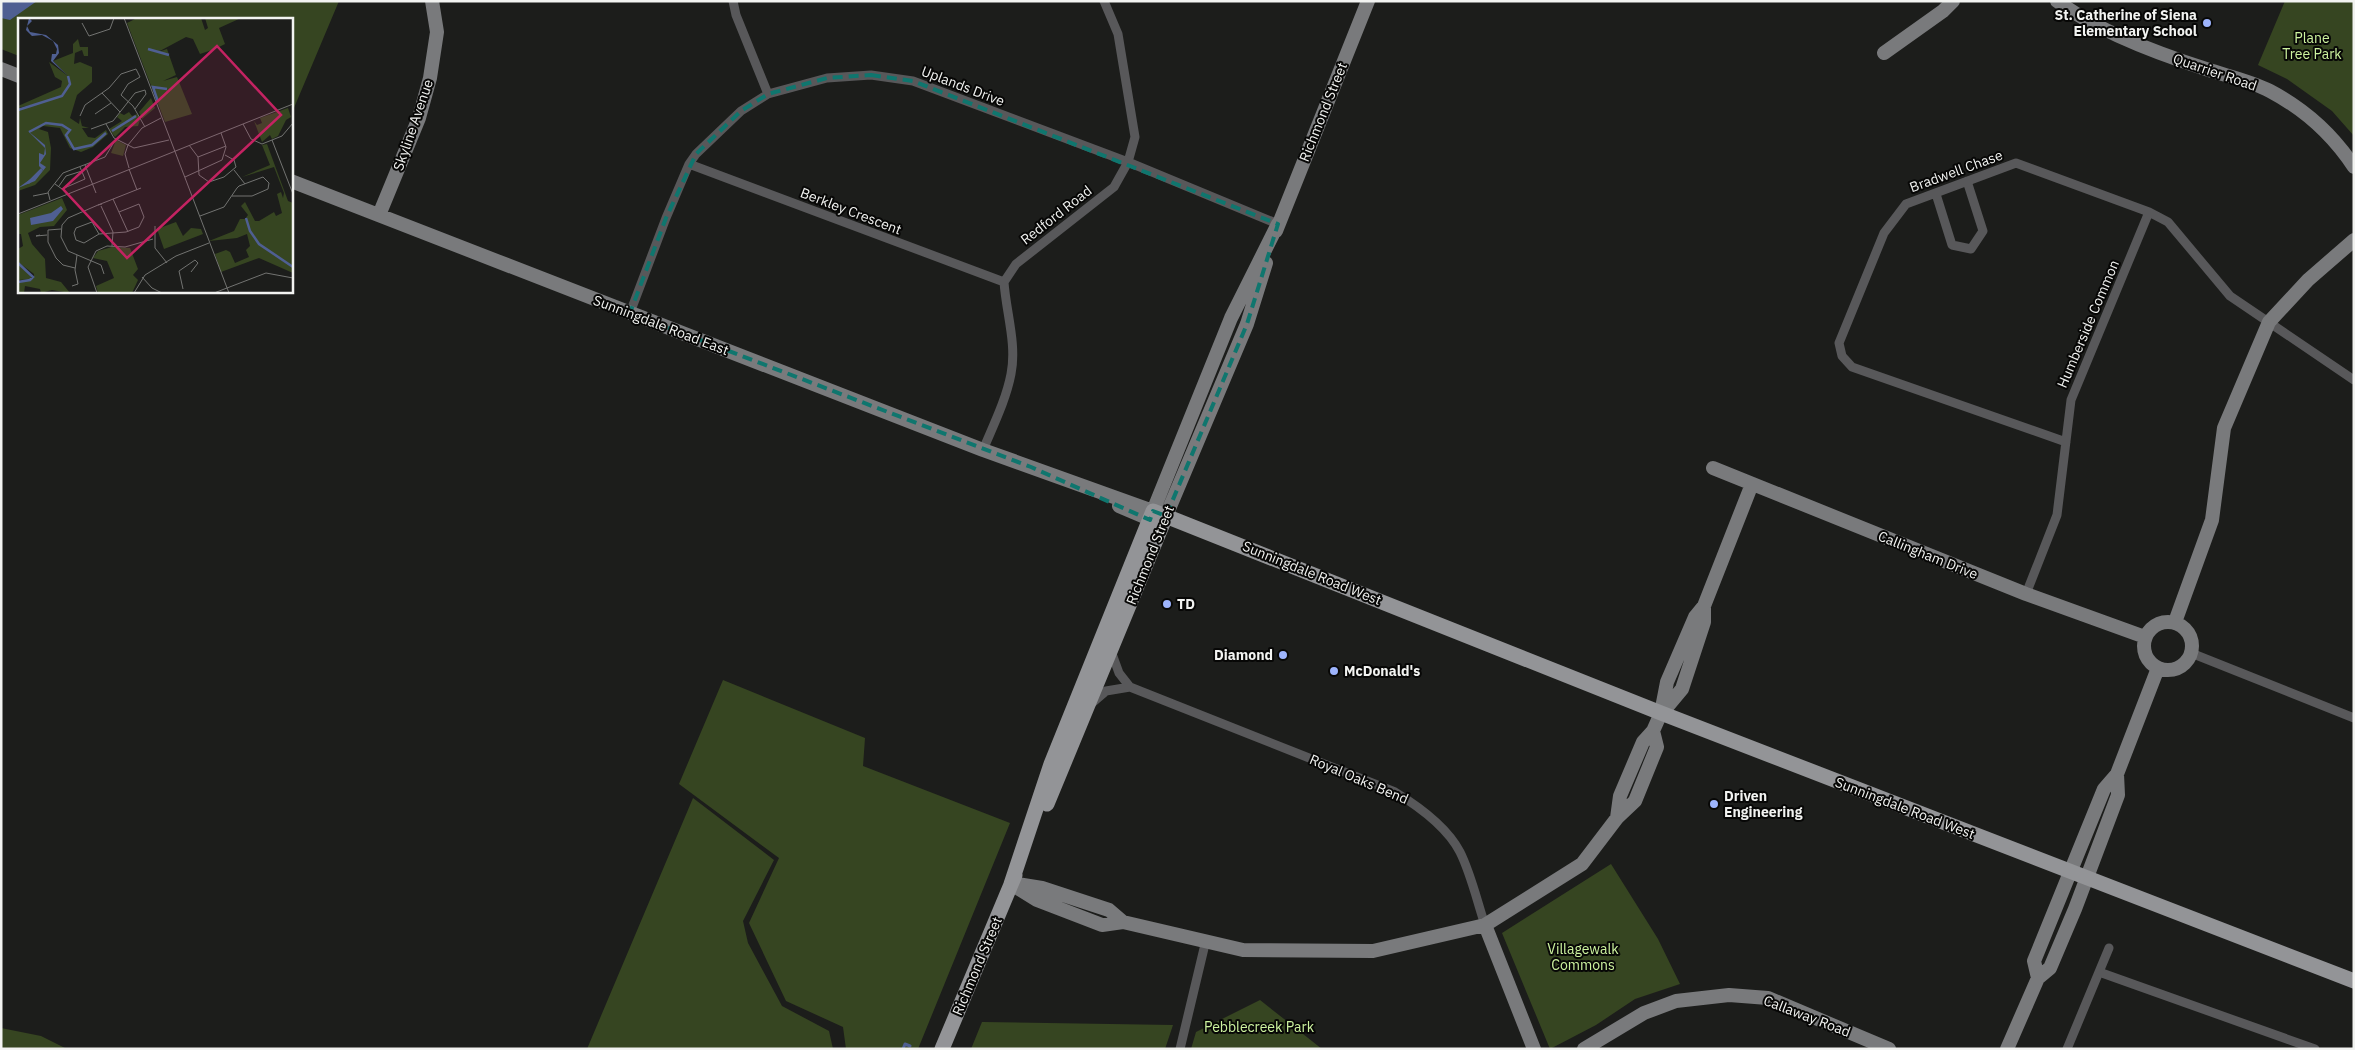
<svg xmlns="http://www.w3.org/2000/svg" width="2355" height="1050" viewBox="0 0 2355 1050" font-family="'IBM Plex Sans',sans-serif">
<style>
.green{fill:#364521}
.water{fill:#4f5f92}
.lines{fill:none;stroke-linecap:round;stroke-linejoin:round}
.stream{stroke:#4f5f92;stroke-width:3}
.street{stroke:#58585a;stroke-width:9}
.secondary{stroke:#797a7c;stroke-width:14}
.primary{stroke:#939497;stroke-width:15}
.marked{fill:none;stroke:#0f766e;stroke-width:4;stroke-dasharray:10 6;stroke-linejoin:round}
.poi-dot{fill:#9db4fd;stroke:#070706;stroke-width:2}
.labels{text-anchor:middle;stroke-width:4;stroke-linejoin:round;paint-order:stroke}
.poi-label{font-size:14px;font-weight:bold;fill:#f2f3f1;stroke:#070706;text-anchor:start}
.park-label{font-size:14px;fill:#cdf39f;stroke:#070706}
.street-label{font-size:14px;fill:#f2f3f1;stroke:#070706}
.inset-river{fill:none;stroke:#4f5f92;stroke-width:2.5}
.inset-road{fill:none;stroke:#727371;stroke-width:1}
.view{fill:#c42362;fill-opacity:0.15;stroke:#c42362;stroke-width:2.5}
.inset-edge{fill:none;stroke:#f2f3f1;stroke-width:2.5}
</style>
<rect width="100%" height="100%" fill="#1c1d1b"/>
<path class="green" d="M1 1H339L291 115V19H19V56L1 49Z
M2285 1H2354V136L2332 111 2287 79 2258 65Z
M723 680 865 738 863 766 1010 823 918 1049H846L843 1027 786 1001 749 923 779 858 679 784Z
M693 798 774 860 743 921 748 943 782 1006 829 1031 833 1049H587Z
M1611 864 1658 939 1680 984 1635 999 1596 1025 1550 1049 1502 933Z
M1260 1000 1322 1049H1191L1196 1032Z
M982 1022 1173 1025 1165 1049H971Z
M1 1028 41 1036 67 1049H1Z"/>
<path class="water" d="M1 1H37L10 20 1 18Z"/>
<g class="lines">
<path class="stream" d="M903 1049 905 1044 910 1046"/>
<path class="street" d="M733 1 736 15 768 94
M689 164 1004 282
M1936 194 1952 245 1971 249 1983 231 1967 181
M630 313 666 218 689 164 696 154 741 111 768 94 827 78 871 75 913 81 1128 162 1278 224
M2066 442 1852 367 1842 356 1839 343 1884 233 1906 204 2016 163 2149 212 2168 222 2230 296 2354 380
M983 450C993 426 1006 400 1011 374 1017 344 1006 312 1004 282L1016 264 1114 187 1128 162 1135 137 1118 34 1104 1
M2026 594 2057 515 2071 400 2149 212
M1111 651 1119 673 1130 687
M2191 653 2354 718
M1092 703 1106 691 1130 687 1395 792C1418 806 1447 827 1460 852 1471 874 1477 901 1485 925
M2099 972 2109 948
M1180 1049 1206 940
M2067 1049 2099 972 2315 1049"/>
<path class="secondary" d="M2057 1C2096 30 2159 54 2206 69 2227 76 2251 81 2270 91 2304 109 2333 135 2354 167
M1884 53 1943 11 1953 1
M1 69 19 76
M291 181 983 450 1153 511 1231 318 1278 224
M379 215 419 118 430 78 437 32 432 1
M1276 231 1368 1
M1713 468 2026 594 2145 637
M1119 506 1159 523
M1166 516 1247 324 1266 263
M2144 646a24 24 0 1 1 48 0a24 24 0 1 1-48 0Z
M2175 622 2212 520 2224 428 2269 322 2308 280 2354 240
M1662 713 1682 689 1704 622V606
M1617 818 1620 796 1643 742 1653 731 1661 713 1667 682 1695 617 1704 606 1752 484
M1011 884 1037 900 1102 925 1123 922 1243 950 1373 951 1485 925 1582 864 1617 818 1635 801 1657 747 1653 731
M1017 884 1042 888 1109 910 1123 922
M1485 925 1534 1049
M2038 978 2034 961 2104 789 2117 774 2158 668
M1584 1049 1644 1013 1676 1001 1729 995 1768 998 1889 1049
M2007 1049 2038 978 2050 968 2075 909 2118 795 2117 774"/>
<path class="primary" d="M1047 804 1166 516
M1011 884 1051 764 1153 511 1661 713 2354 981
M942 1049 1015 875"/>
</g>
<path class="marked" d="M871 75 913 81 1278 224 1247 324 1166 516 1153 511 1150 520 1031 467 630 313 666 218 696 154 741 111 768 94 827 78Z"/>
<g class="poi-dot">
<circle cx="2207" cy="23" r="5"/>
<circle cx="1167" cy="604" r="5"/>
<circle cx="1283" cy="655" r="5"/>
<circle cx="1334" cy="671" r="5"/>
<circle cx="1714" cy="804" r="5"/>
</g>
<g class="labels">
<g class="poi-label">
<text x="2197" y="20" text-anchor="end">St. Catherine of Siena<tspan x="2197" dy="16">Elementary School</tspan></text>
<text x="1177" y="609">TD</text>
<text x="1273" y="660" text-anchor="end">Diamond</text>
<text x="1344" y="676">McDonald's</text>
<text x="1724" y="801">Driven<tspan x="1724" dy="16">Engineering</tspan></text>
</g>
<g class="park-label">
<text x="2312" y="43">Plane<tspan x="2312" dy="16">Tree Park</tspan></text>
<text x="1583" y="954">Villagewalk<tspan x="1583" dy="16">Commons</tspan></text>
<text x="1259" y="1032">Pebblecreek Park</text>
</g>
<g class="street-label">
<text transform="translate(2215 72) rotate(19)" y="5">Quarrier Road</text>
<text transform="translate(963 86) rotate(21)" y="5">Uplands Drive</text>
<text transform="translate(1323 112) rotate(-68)" y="5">Richmond Street</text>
<text transform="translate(413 125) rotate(-71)" y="5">Skyline Avenue</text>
<text transform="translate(1956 171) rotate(-20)" y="5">Bradwell Chase</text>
<text transform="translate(851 211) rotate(21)" y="5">Berkley Crescent</text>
<text transform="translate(1056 215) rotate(-38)" y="5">Redford Road</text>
<text transform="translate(2088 324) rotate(-67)" y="5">Humberside Common</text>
<text transform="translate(661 325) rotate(21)" y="5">Sunningdale Road East</text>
<text transform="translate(1150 555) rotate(-68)" y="5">Richmond Street</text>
<text transform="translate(1928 555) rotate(22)" y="5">Callingham Drive</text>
<text transform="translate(1312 573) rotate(22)" y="5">Sunningdale Road West</text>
<text transform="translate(1359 779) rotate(23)" y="5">Royal Oaks Bend</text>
<text transform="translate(1905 808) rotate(21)" y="5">Sunningdale Road West</text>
<text transform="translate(977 966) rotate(-67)" y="5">Richmond Street</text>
<text transform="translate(1807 1016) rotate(21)" y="5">Callaway Road</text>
</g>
</g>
<g transform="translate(18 18)">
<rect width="275" height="275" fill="#1c1d1b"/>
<path d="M119 0H183L187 12 190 10 187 0H223L201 10 207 26 197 31 182 36 175 21 168 19 140 34 149 31 158 57 145 63 159 59 174 96 147 104 109 5ZM60 21 62 29H70V38H66L64 32 57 35 56 46 62 44 74 49V64L59 77 52 100 61 106 62 100 64 108 71 110H64L70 119 77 120 88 112 90 116 75 129 63 134 52 130 42 110 25 108 21 111 30 114 33 130 32 152 17 167 0 173V91L26 84 0 90V88L43 69 44 63 37 59 31 44 50 58 35 43 55 35V26ZM133 80 137 90 124 101 121 94ZM270 90 273 99 268 102 260 118 254 121 252 117 244 124 236 103 239 107 244 105 242 100ZM111 94 114 98 119 96 122 102 120 108 107 109 97 119 91 111 104 103 99 99 102 95 106 97ZM98 122 108 127 105 138 93 135ZM249 126 270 183 275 185V255L241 240 203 254 197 236 208 232 212 234 217 245 231 239 228 232 232 228 229 216 219 220 191 223 216 213 222 201H227L230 197 223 188 227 184 237 203H241L256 194 258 198 264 195 259 176 263 174 265 180 266 175 256 149 224 159 252 147 244 127ZM44 180 49 192 36 208 22 209 10 215 14 226 27 241 28 260 43 264 52 275 34 272 23 275 22 271 7 268 6 275H0V265L16 260V256L0 244V231L5 228 3 216H0V197ZM158 204 165 218 173 210 183 211 185 216 146 231 139 211ZM94 229 112 230 120 251 115 257 120 262 114 275H80L78 268 96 260 89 243 75 240 80 233ZM0 246 13 256 14 261 0 262Z" fill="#364521"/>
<path d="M11 0 14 3 9 8 12 14 28 17 40 27 41 35 35 43 50 58 33 43 34 36H38L39 31 35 23 24 17 14 18 8 12ZM10 113 27 127 28 136 22 145 28 149 17 163 0 170 25 152 21 148V135L26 137 27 130ZM43 188 45 191 35 203 13 207 12 200 33 195Z" fill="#4f5f92"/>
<path class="inset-river" d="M130 31 151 37M140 84 135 69 149 71M0 92 44 78 52 66 50 58M94 113 118 98M11 114 28 105 44 107 52 112 48 117 56 131 74 127 88 115M10 165 24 151M228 200 232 213 241 226 275 249M0 245 15 259 12 262 0 264"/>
<path class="inset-road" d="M106 0 211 275M64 5 71 18 92 11 96 0M84 75 102 94M77 96 93 85M62 98 67 87 91 70 103 56 118 51 122 59 110 66 103 77 115 88 127 109M88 106 96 120 116 130 151 122M225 106 233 121 244 126 264 118 275 105M73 111 95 103 117 75 127 72 128 76 117 91M254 122 275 176M171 127 180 139 181 157 191 164 206 159 218 149 216 142 207 137M180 139 208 128M67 147 78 175M111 150 107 136 110 127 124 110 143 100M111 151 119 172M216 152 227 166M167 159 204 142 208 129 203 115M37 166 44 171 67 161 62 149M41 168 48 158 64 153M15 178 30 175M95 181 110 214M32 182 30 174 45 155 87 139 98 121M84 186 80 187 123 170M80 187 50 200 44 207 43 219 50 233 83 247 86 256M83 188 95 214 94 228M0 196 275 86M182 198 206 189 219 170 221 168 245 159 251 165 250 171 234 178H214M137 208V230L149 245M43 211 30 212V224L38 240 45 247 57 250M81 216 74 204 58 210 56 215 58 222 66 225 81 216 108 214 121 209 126 199 121 186 101 194M22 217 18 218 29 217M124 259 134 270 144 275M54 268 60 266 57 252 59 237M165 271 161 253 177 242 180 245 173 254M79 275 70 249 78 233 89 228 107 229 135 221M116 275 127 257 158 238 191 225M196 275 248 255 275 260"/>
<path class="view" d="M199 28 263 97 109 240 45 171Z"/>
<rect width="275" height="275" class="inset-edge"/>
</g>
<rect width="2355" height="1050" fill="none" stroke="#f2f3f1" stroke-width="5"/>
</svg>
